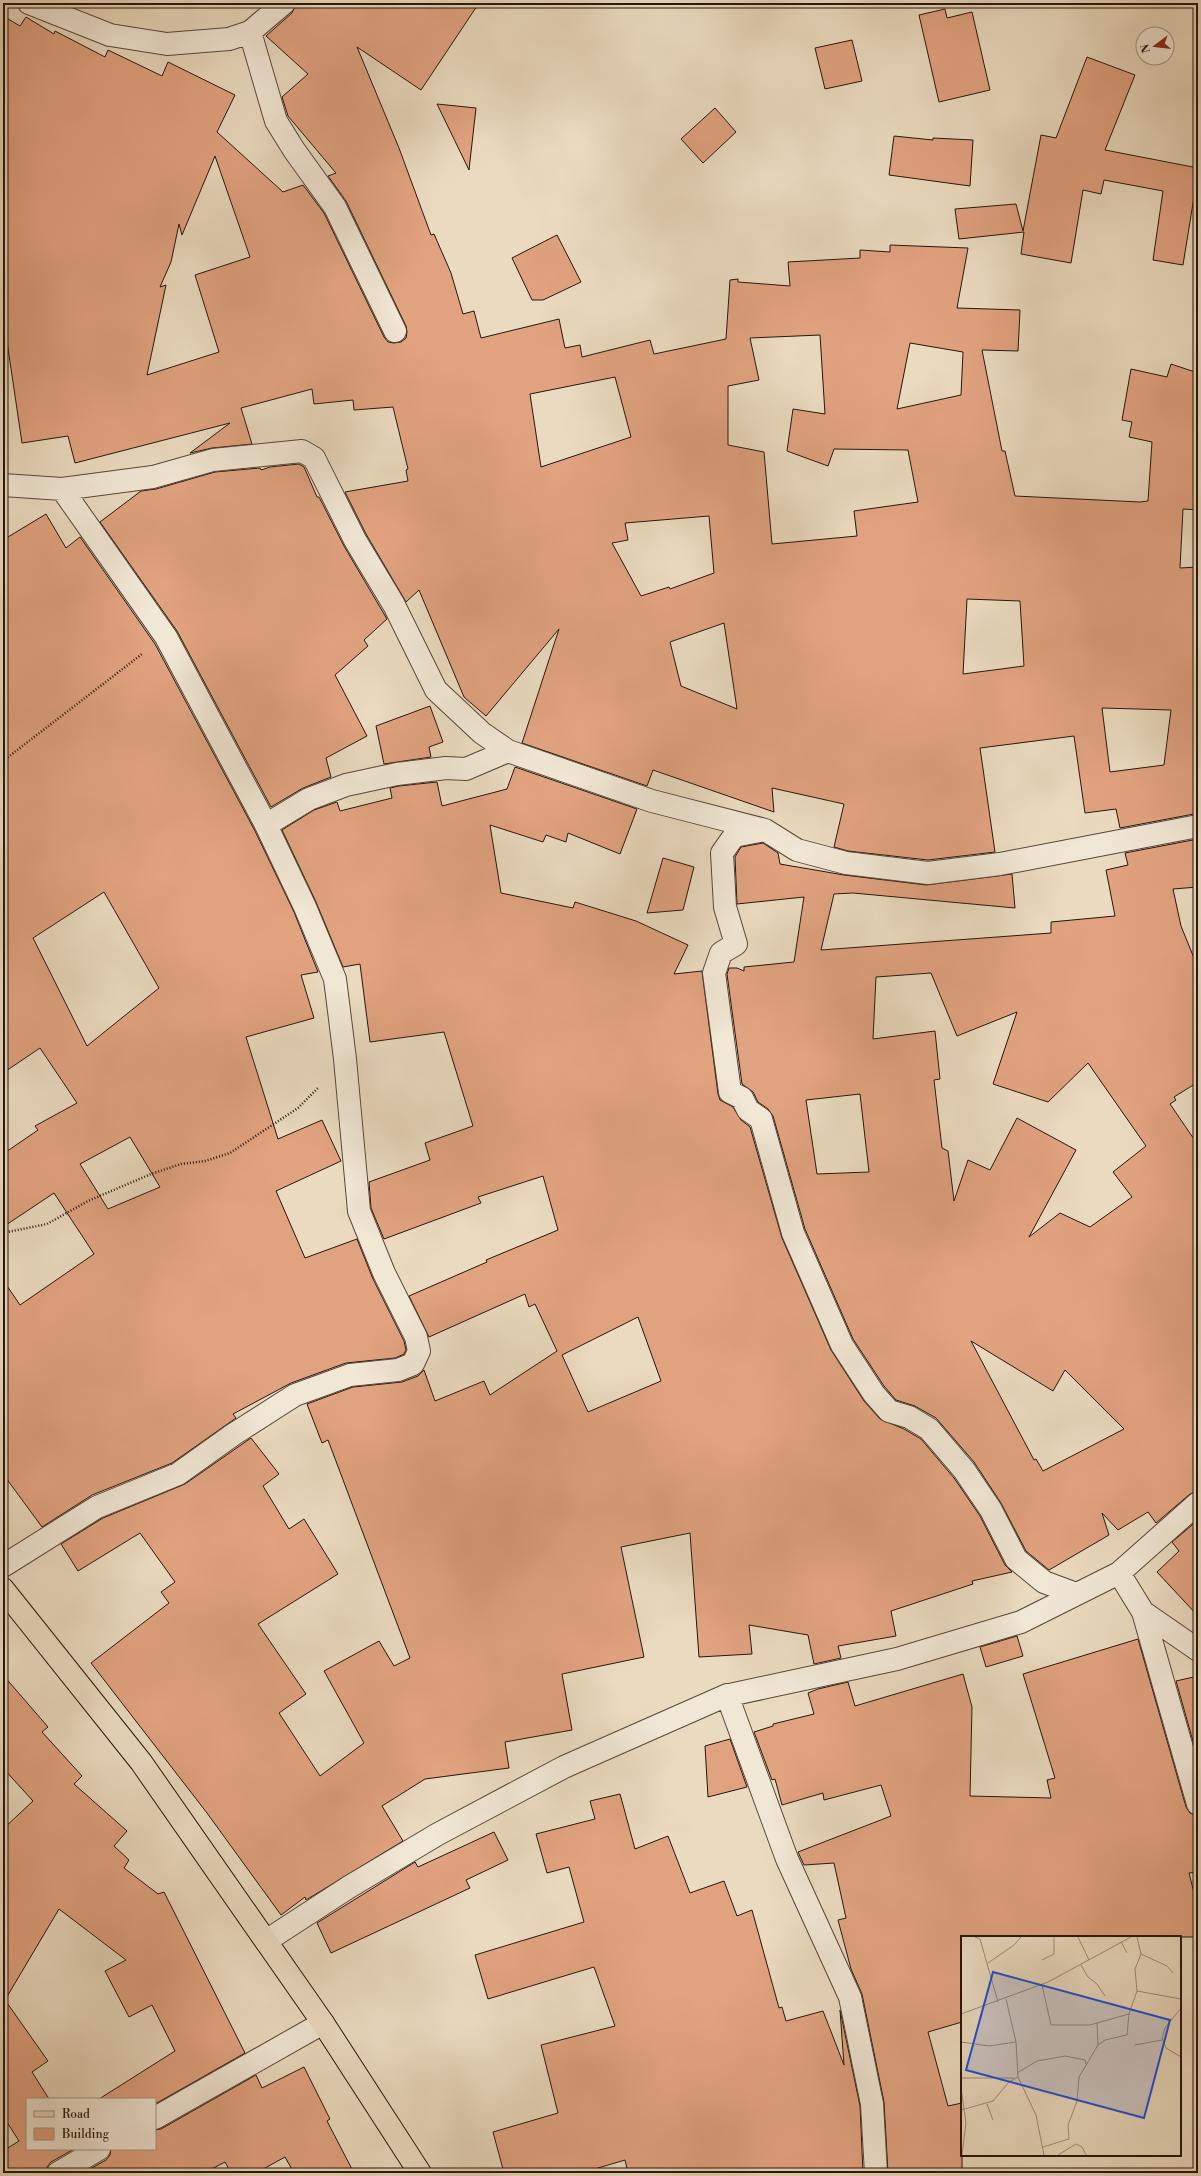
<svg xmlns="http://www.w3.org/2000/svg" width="1201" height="2176" viewBox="0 0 1201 2176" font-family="'Libre Bodoni',serif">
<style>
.building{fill:#e1a280;stroke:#26160d;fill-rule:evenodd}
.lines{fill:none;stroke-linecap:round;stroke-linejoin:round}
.minor-casing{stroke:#57473a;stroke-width:24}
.primary-casing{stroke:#26160d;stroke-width:24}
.path{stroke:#26160d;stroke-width:2.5;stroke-dasharray:1 2;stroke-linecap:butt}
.minor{stroke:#f1e7d5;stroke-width:22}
.primary{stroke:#eadabf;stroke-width:22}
.inset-road{fill:none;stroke:#9c8c78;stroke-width:1}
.view{fill:#1d4ed8;fill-opacity:0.15;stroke:#1d4ed8;stroke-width:2}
.inset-edge{fill:none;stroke:#26160d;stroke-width:2}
</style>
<rect width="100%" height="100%" fill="#eadabf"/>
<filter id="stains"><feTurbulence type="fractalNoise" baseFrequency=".005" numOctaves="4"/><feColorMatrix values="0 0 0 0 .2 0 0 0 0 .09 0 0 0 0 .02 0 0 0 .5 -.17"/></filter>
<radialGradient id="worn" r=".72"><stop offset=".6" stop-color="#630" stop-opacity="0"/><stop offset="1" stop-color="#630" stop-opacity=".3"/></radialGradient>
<path class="building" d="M296 3H479L421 90 357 47 399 148 431 235 434 234 451 273 463 314 474 311 481 338 559 319 565 348 580 345 582 357 650 340 654 354 726 339 730 280 738 279V282L790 286 788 262 860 258V250L890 252V245L968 248 957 308 1020 310 1018 351 982 350 1002 451H1005L1015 496 1140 502 1148 501 1152 442 1129 437 1132 422 1122 420 1131 369 1167 377 1171 364 1198 373V510L1183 509 1180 568 1198 567V785L1194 814 1120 828 1116 809 1085 813 1074 736 980 748 995 852 928 860 848 851 834 847 844 804 772 788 774 812 653 770 647 786 522 743 559 629 486 716 464 697 419 590 406 602 366 534 345 492 408 481 406 470 408 469 393 407 354 410 353 400 314 404 312 389 241 408 252 444 212 448 190 453 230 423 75 463 68 436 22 443 5 328 3 327V16L20 26 26 17 54 34 55 31 105 57 108 50 162 76 168 62 235 95 217 132 283 192 303 185 324 213 384 337 388 342 394 343 401 342 406 338 407 332 406 326 346 201 328 176 336 173 288 116 282 97 308 74 266 36 292 13ZM215 156 250 257 195 275 219 352 147 375 166 285 160 287 171 262 179 224 182 235ZM820 335 825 414 793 409 787 451 828 466 834 449 908 450 918 502 854 511 857 536 772 544 764 452 728 445V386L759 380 750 338ZM910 343 963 352 961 395 897 409ZM615 377 631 437 541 467 530 394ZM709 516 714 573 670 589 669 587 641 596 612 543 628 540 625 523ZM967 599 1020 601 1024 666 963 674ZM724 623 737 709 681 686 670 642ZM1102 708 1171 710 1164 765 1110 772Z
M945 9 947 18 972 12 990 90 939 102 919 15Z
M852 40 862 81 825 89 815 48Z
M1087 57 1135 75 1105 150 1198 168V198L1194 197 1183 265 1153 260 1163 191 1104 180 1101 194 1083 190 1071 263 1021 254 1024 232 959 239 955 209 1016 204 1023 231 1041 135 1056 138Z
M437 104 476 108 469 170Z
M715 108 736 132 703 163 681 139Z
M894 136 933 140V138L973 140 970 186 889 175Z
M557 235 581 282 543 300H532L512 258Z
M299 464 304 467 317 497H319L344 546 387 619 364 640 368 646 335 675 367 736 326 758 331 777 303 788 271 807 177 631 100 522 141 491 156 489 215 472 260 468 261 470 270 467Z
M46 514 66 548 80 537 155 644 255 831 294 912 318 972 301 975 314 1018 246 1037 278 1139 322 1120 341 1161 276 1191 305 1258 357 1239 373 1279 404 1341 406 1350 404 1354 395 1358 346 1363 291 1383 233 1414 236 1418 172 1463 92 1495 42 1527 3 1474V1280L20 1305 94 1254 54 1193 3 1227V1154L38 1130 35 1126 77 1103 40 1048 3 1073V540ZM104 892 159 988 87 1046 33 938ZM130 1137 160 1187 108 1209 80 1164Z
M430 706 443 742 429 747 431 757 384 764 376 726Z
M515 767 637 809 620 854 568 833 566 842 546 835 543 842 490 825 501 893 573 908 575 902 636 921 688 945 674 974 702 971 718 1094 720 1100 733 1107 741 1120 750 1127 782 1238 831 1350 864 1401 880 1419 904 1429 921 1439 954 1478 980 1516 1005 1565 1012 1572 972 1581 973 1584 891 1611 896 1636 838 1646 841 1658 814 1664 808 1635 749 1625 752 1654 699 1657 690 1533 621 1547 644 1657 562 1674 572 1730 505 1742 509 1768 425 1779 382 1806 403 1841 306 1900 305 1897 281 1915 207 1813 91 1663 169 1603 161 1592 175 1582 140 1533 78 1571 61 1544 103 1518 185 1484 251 1438 279 1474 263 1486 289 1529 304 1519 338 1574 258 1624 306 1694 279 1713 320 1776 364 1743 324 1671 379 1641 394 1666 410 1658 328 1440 322 1443 307 1404 353 1387 402 1382 418 1376 424 1370 435 1401 484 1381 490 1395 557 1351 535 1304 529 1307 525 1294 429 1337 409 1296 487 1262 486 1260 558 1230 543 1176 478 1197 481 1203 384 1239 371 1208 369 1182 430 1160 425 1143 473 1126 444 1032 370 1042 360 964 343 967 316 902 282 830 314 810 337 802 340 811 392 798 390 788 399 786 437 782 442 806 507 789ZM638 1317 661 1381 588 1412 562 1355Z
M1198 839V887L1173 889 1181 926 1198 968V1082L1174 1097 1176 1100 1170 1104 1198 1145V1491L1190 1494 1156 1523 1148 1512 1118 1530 1102 1513 1109 1535 1049 1570 1026 1551 1001 1503 974 1462 936 1418 915 1406 896 1400 884 1386 853 1339 805 1229 773 1116 768 1109 758 1102 753 1092 742 1084 727 974 729 968H737L744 971V967L794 962 804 897 737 904 735 857 741 847 763 843 778 853 780 864 844 875 926 885 1012 874 1015 908 853 893 834 894 821 950 1051 933V922L1115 916 1106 870 1128 865 1125 853ZM931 973 957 1036 1017 1012 993 1084 1048 1102 1088 1063 1146 1146 1113 1172 1132 1197 1090 1227 1060 1213 1029 1237 1076 1150 1017 1118 990 1170 968 1160 954 1201 948 1151 942 1148 934 1080 940 1079 935 1031 873 1039 876 977ZM860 1094 869 1172 817 1174 806 1100ZM971 1341 1053 1391 1065 1370 1124 1429 1043 1471 1036 1459 1034 1460Z
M663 858 694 867 683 910 647 913Z
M1198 1520V1616L1157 1572 1179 1551 1172 1542Z
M1017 1636 1023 1656 986 1667 980 1647Z
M1138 1639 1186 1807 1190 1813 1198 1816V1872L1189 1873 1198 1909V1937H962V2022L928 2032 948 2106 962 2103V2173H888L884 2102 862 1994 851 1969 838 1920 846 1918 834 1863 804 1865 798 1852 891 1816 881 1785 824 1800 823 1793 782 1805 775 1779 772 1780 754 1732 773 1726V1724L814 1714 808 1693 818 1689 848 1682 855 1706 963 1674 972 1707 970 1796 1051 1798 1047 1780 1055 1778 1023 1674Z
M3 1675 48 1727 42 1732 82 1776 74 1784 127 1831 114 1846 129 1860 124 1868 158 1894 164 1892 245 2053 155 2104V2099H99L175 2051 152 2005 129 2017 105 1971 126 1960 59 1909 5 2000 48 2061 32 2072 49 2099H27V2149H74L51 2162 47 2167 46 2173H3V2151L19 2141 3 2116V1829L33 1801 3 1768Z
M1198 1676V1759L1176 1681Z
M730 1739 747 1787 708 1797 705 1746Z
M620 1794 635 1849 668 1836 690 1893 724 1881 737 1916 752 1910 779 2008 782 2007 786 2021 823 2011 844 2065 840 2010 860 2106 863 2173H628L625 2160 581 2173H504L493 2132 558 2113 541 2045 615 2026 594 1967 488 1999 475 1955 584 1922 569 1867 547 1873 536 1834 595 1819 590 1801Z
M494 1832 508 1860 466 1880 470 1888 331 1953 317 1923 415 1862 418 1867Z
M304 2067 330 2119 327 2121 354 2173H294L285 2157 256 2173H231L225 2162 204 2173H83L106 2160 110 2155 111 2149H155V2130L161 2129 256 2075 262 2088Z"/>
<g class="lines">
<g class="minor-casing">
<path id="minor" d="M29 3 110 35 167 44 229 39 250 32 284 3
M250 32 276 121 294 150 335 207 395 331
M3 485 62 489 153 477 213 460 302 451 314 458 355 540 394 605 436 690 482 733 508 751 652 801 765 830 797 850 846 863 928 873 1000 864 1198 826
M266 825 309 799 346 785 397 774 446 768 466 769 508 751
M760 831 734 836 722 853 725 907 736 944 721 953 714 973 730 1092 742 1098 748 1110 761 1119 793 1233 842 1345 874 1394 889 1411 909 1417 929 1429 964 1470 991 1510 1016 1559 1044 1582 1076 1594
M3 1566 97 1507 178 1474 234 1434 295 1395 350 1375 398 1370 413 1364 419 1351 416 1337 384 1273 359 1211 345 1059 335 979 305 907 266 825 166 637 62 489
M1119 1573 1143 1612 1198 1650
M1143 1612 1198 1804
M727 1695 787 1859 850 1997 872 2104 876 2173
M266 1941 349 1887 438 1834 564 1767 725 1696 897 1659 1021 1622 1119 1573 1198 1503
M155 2118 323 2023
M58 2173 99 2149"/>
</g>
<g class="primary-casing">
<path id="primary" d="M3 1589 141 1762 323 2023 420 2173"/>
</g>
<path class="path" d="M3 761 142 654
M3 1233 47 1224 88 1201 151 1174 181 1164 205 1161 230 1153 298 1108 318 1088"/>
<use href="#minor" class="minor"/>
<use href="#primary" class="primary"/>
</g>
<g transform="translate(961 1936)">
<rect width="220" height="220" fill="#eadabf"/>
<path class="inset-road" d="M14 1 19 3 37 66M117 1 128 24M160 6 166 17M180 18 206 30 212 37M81 24 93 18V1M27 27 53 9 60 1M120 29 127 41 136 48 144 60M81 49 90 89H129L168 78M176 55 220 63M45 63 55 106 57 141 75 179 83 219M220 72 204 92 201 102 205 112 220 121M0 78 87 46 170 1M136 87 137 109M0 106 28 110 55 106M174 109 201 104M56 137 76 125 104 120 124 124 125 128M0 142H53M0 152 5 187 1 219M26 168 32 184M0 174 32 165 48 146 57 141M82 211 108 203 107 189 116 165 118 141 137 109 144 104 166 99 168 78 176 55 174 33 180 18 176 1M97 219 115 208 121 211 125 219"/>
<path class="view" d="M32 36 209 84 183 182 5 134Z"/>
<rect width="220" height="220" class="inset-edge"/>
</g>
<rect width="1201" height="2176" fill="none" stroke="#eadabf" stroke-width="16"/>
<rect x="4" y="4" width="1193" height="2168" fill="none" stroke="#26160d" stroke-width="2"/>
<rect x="8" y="8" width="1185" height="2160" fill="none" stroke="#26160d"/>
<rect x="26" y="2098" width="130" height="52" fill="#f1e7d5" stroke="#a09385"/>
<rect x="34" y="2111" width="20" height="6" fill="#eadabf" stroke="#a09385"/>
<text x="62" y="2118" font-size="12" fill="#26160d">Road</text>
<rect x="34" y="2128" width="20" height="12" fill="#e1a280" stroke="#a09385"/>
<text x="62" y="2138" font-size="12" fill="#26160d">Building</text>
<g transform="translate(1155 46) rotate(255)"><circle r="19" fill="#f1e7d5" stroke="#a09385"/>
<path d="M0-3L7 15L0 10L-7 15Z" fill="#8f2418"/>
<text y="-6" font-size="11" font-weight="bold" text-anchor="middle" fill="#26160d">N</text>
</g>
<rect width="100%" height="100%" filter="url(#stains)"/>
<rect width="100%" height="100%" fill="url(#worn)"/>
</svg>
